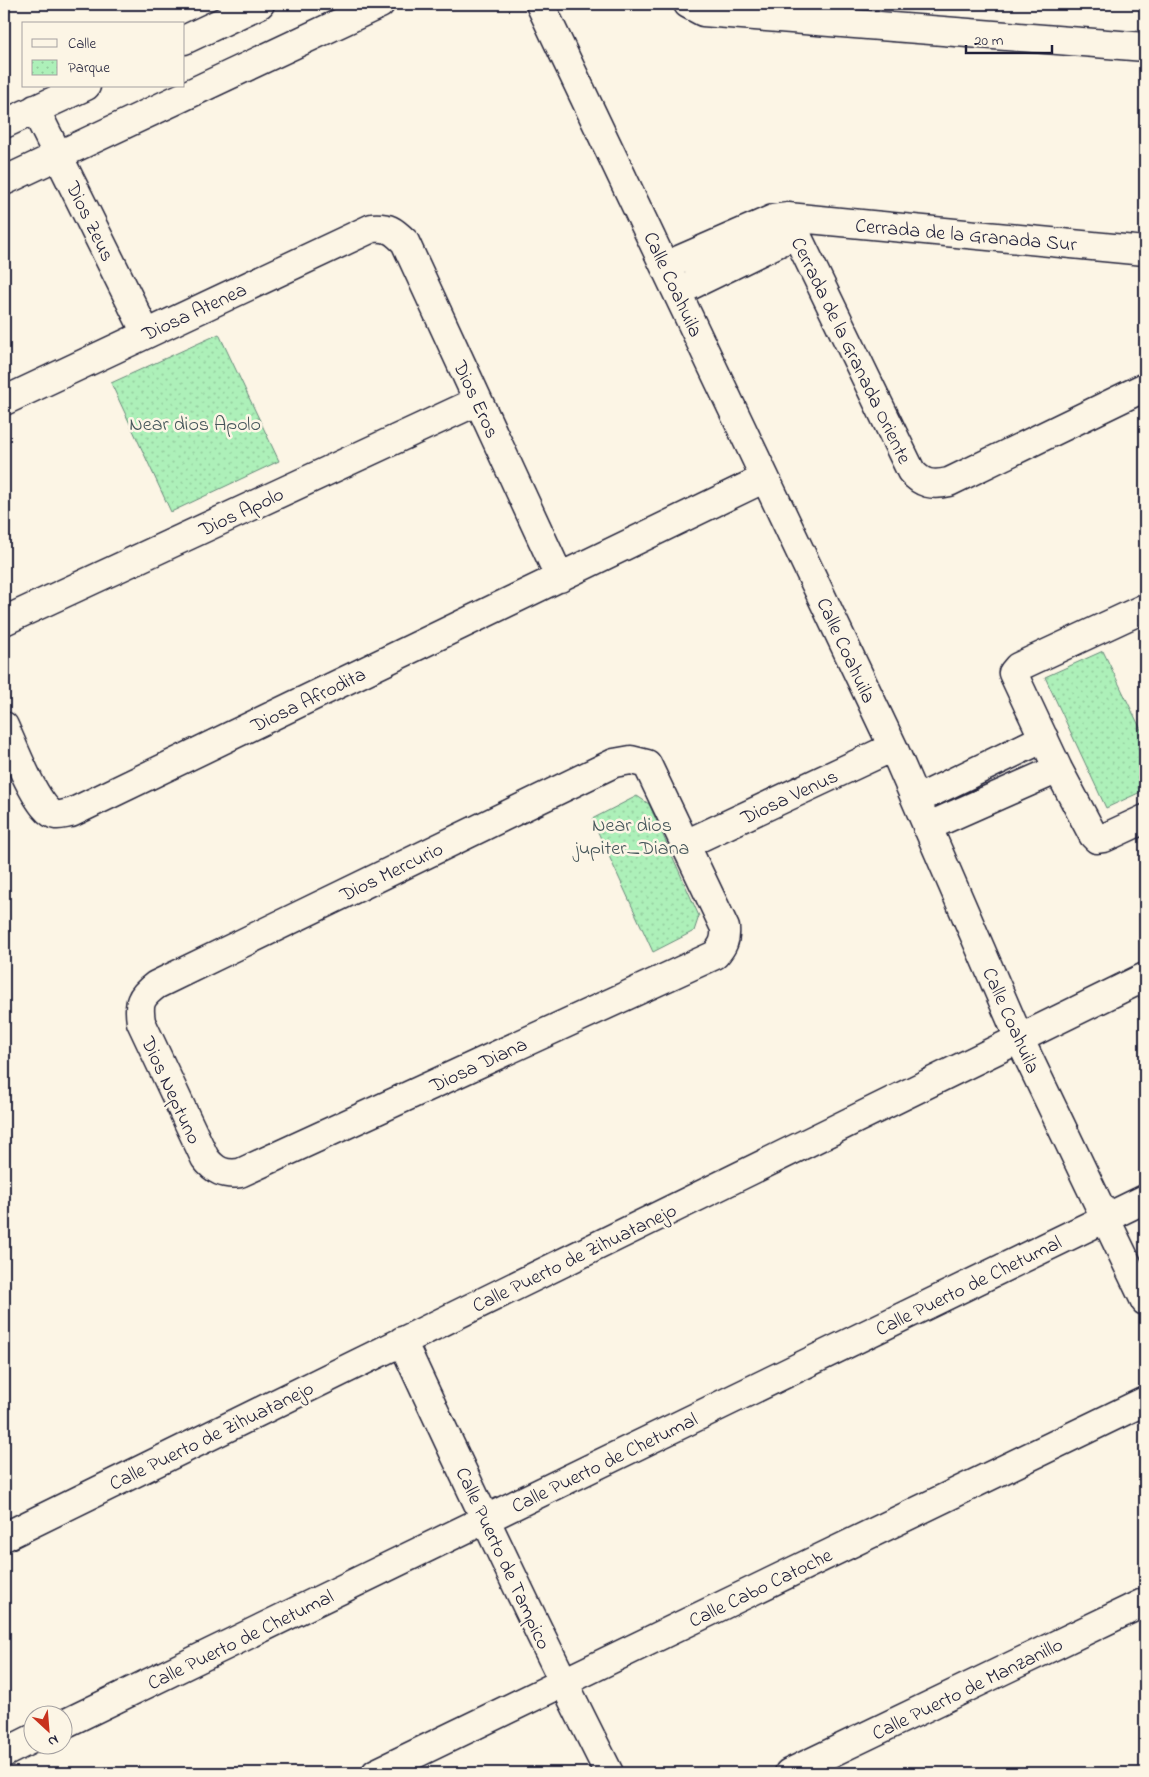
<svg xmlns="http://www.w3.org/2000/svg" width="1149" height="1777" viewBox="0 0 1149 1777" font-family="'Indie Flower',sans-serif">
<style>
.park{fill:url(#park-dots);stroke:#68897a}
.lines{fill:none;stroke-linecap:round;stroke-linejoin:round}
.minor-casing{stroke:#22223b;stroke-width:31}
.minor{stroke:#fcf5e5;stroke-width:28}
.labels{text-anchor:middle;stroke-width:5;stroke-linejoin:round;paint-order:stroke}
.street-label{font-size:20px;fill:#22223b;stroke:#fcf5e5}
.park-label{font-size:20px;fill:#45565a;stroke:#fcf5e5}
</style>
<defs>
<pattern id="park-dots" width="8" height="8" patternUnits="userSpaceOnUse" patternTransform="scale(1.25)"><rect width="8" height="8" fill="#adf0b9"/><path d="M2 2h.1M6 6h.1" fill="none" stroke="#95cea0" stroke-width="1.8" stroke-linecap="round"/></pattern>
</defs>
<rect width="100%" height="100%" fill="#fcf5e5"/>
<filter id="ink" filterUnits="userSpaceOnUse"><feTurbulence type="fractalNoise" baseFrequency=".02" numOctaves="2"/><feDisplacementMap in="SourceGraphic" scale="10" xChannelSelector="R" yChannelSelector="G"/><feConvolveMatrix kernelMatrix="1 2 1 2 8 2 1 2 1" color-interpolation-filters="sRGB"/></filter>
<g filter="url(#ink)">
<path class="park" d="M219 334 279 461 171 512 111 383Z
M1103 651 1145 738V790L1106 808 1045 677Z
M637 796 649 804 699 916 694 931 653 952 592 819Z"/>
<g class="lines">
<g class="minor-casing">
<path id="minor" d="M540 4 893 747 1019 1038 1145 1301
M688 4 703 12 1145 47
M184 40 260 4
M35 109 146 333
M4 124 86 86
M4 181 380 4
M788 217 911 471C922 484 932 486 949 482L1145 387
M665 266 773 219 788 217 1145 251
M677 292 796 234
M4 401 372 228C389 227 393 230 405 242L560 578
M1145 608 1018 667 1013 673 1058 769 1093 835 1097 839 1104 838 1145 819
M4 621 478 401
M4 726C12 743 38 813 56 815 60 816 67 813 71 813L765 478
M631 760 647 764 725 928C726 940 723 946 715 955L240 1173C224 1175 215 1171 205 1158L141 1022C138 1003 140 997 156 985L614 763Z
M916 800 1044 738
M927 827 1058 769
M686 844 893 747
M402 1341C469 1486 537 1631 609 1773
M4 1537 1145 977
M62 1725 1145 1199
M4 1753 32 1739
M376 1773 1145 1401
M789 1773 1145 1602"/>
</g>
<use href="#minor" class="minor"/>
</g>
</g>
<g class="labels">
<g class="street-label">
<text transform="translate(91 221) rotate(64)" y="7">Dios Zeus</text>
<text transform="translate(966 234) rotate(5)" y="7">Cerrada de la Granada Sur</text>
<text transform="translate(674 284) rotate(65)" y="7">Calle Coahuila</text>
<text transform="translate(194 311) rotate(-25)" y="7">Diosa Atenea</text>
<text transform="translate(852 350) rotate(64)" y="7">Cerrada de la Granada Oriente</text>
<text transform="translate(477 399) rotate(65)" y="7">Dios Eros</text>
<text transform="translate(241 511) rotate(-25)" y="7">Dios Apolo</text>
<text transform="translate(847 650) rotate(65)" y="7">Calle Coahuila</text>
<text transform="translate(308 699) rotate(-26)" y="7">Diosa Afrodita</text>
<text transform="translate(789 796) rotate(-25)" y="7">Diosa Venus</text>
<text transform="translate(391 871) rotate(-26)" y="7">Dios Mercurio</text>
<text transform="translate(1012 1020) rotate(66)" y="7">Calle Coahuila</text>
<text transform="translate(478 1064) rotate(-25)" y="7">Diosa Diana</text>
<text transform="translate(172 1090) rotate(65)" y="7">Dios Neptuno</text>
<text transform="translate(574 1257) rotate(-26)" y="7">Calle Puerto de Zihuatanejo</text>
<text transform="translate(968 1285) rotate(-26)" y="7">Calle Puerto de Chetumal</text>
<text transform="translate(211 1435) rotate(-26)" y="7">Calle Puerto de Zihuatanejo</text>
<text transform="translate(604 1462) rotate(-26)" y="7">Calle Puerto de Chetumal</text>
<text transform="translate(504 1558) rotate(65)" y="7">Calle Puerto de Tampico</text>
<text transform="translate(760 1587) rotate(-26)" y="7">Calle Cabo Catoche</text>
<text transform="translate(240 1639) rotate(-26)" y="7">Calle Puerto de Chetumal</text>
<text transform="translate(967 1688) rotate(-26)" y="7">Calle Puerto de Manzanillo</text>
</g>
<g class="park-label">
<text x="195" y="430">Near dios Apolo</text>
<text x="632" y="831">Near dios<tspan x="632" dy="23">jupiter_Diana</tspan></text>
</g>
</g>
<rect width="1149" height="1777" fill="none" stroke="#fcf5e5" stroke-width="20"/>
<rect x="10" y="10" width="1129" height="1757" fill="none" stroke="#22223b" stroke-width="2" filter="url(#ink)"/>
<rect x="22" y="22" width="162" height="65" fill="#fcf5e5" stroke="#a5a1a1"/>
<rect x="32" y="39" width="25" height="8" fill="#fcf5e5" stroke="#a5a1a1"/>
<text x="68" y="48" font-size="15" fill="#22223b">Calle</text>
<rect x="32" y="60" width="25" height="15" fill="url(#park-dots)" stroke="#a5a1a1"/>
<text x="68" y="72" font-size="15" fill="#22223b">Parque</text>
<g transform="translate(48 1730) rotate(154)"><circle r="24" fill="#fcf5e5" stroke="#a5a1a1"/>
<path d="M0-4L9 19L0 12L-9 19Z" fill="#c8321e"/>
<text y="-8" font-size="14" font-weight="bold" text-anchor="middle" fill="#22223b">N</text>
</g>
<path d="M966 45v8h86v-8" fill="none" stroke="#22223b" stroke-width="2.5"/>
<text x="974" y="45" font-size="15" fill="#22223b" stroke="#fcf5e5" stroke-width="4" paint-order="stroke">20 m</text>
</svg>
